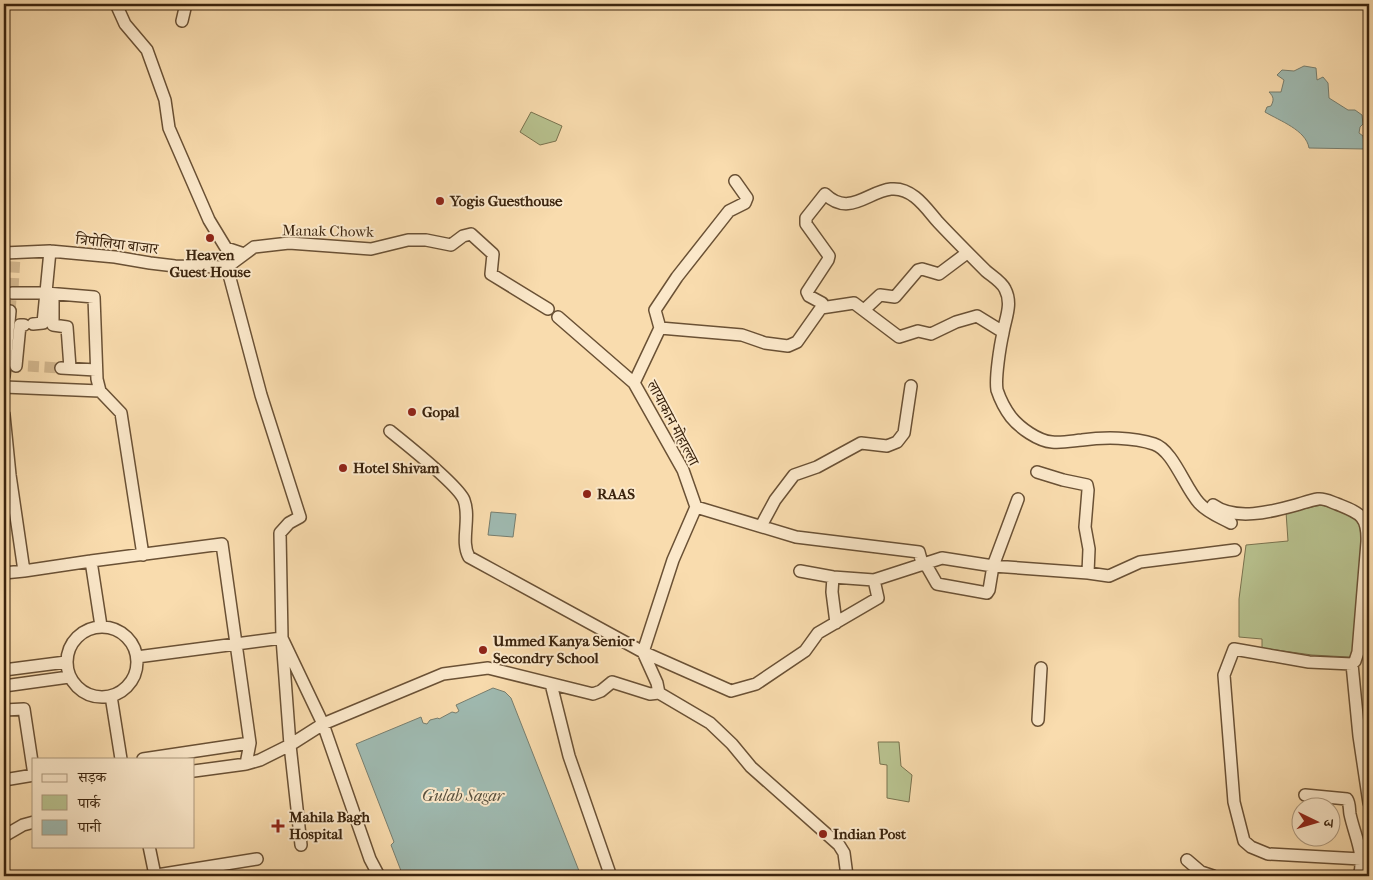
<svg xmlns="http://www.w3.org/2000/svg" width="1373" height="880" viewBox="0 0 1373 880" font-family="'IM FELL French Canon','Noto Serif Devanagari',serif">
<style>
.green{fill:#b8c28f;stroke:#79724e}
.water{fill:#9fbab1;stroke:#777e6f}
.lines{fill:none;stroke-linecap:round;stroke-linejoin:round}
.street-tunnel{stroke:#d3b78e;stroke-width:11;stroke-dasharray:11 5.5;stroke-linecap:butt}
.street-casing{stroke:#6a5135;stroke-width:14}
.street{stroke:#fbe8ca;stroke-width:11}
.poi-dot{fill:#8f2418;stroke:#fbe8ca;stroke-width:2}
.labels{text-anchor:middle;stroke-width:4;stroke-linejoin:round;paint-order:stroke}
.poi-label{font-size:15px;font-weight:bold;fill:#3a230d;stroke:#fbe8ca;text-anchor:start}
.street-label{font-size:15px;fill:#3a230d;stroke:#fbe8ca}
.water-label{font-size:16px;font-style:italic;fill:#58503e;stroke:#fbe8ca}
</style>
<rect width="100%" height="100%" fill="#f9dcae"/>
<filter id="stains"><feTurbulence type="fractalNoise" baseFrequency=".004" numOctaves="4"/><feColorMatrix values="0 0 0 0 .2 0 0 0 0 .09 0 0 0 0 .02 0 0 0 .5 -.17"/></filter>
<radialGradient id="worn" r=".72"><stop offset=".6" stop-color="#630" stop-opacity="0"/><stop offset="1" stop-color="#630" stop-opacity=".3"/></radialGradient>
<path class="green" d="M531 112 562 126 556 141 540 145 520 132Z
M1322 505 1358 517 1363 526 1353 655 1349 657 1312 655 1262 648V639L1239 637V599L1246 545 1288 541 1286 512Z
M878 742H899L901 766 912 775 909 802 887 798V765L880 764Z"/>
<path class="water" d="M1304 66 1316 68 1317 80 1323 77 1328 83 1329 98 1348 110H1355L1362 115 1363 124 1360 127 1359 133 1363 136 1365 149 1309 148C1306 130 1280 121 1265 112L1267 107 1271 106C1274 100 1274 97 1269 92H1281L1284 80 1277 75 1282 70 1294 71Z
M491 512 516 514 513 537 488 535Z
M493 688 505 692 511 698 581 876H403L391 845 394 842 356 744 421 717 423 723 427 724 430 720 438 718 439 719 452 712 456 713 459 711 456 705Z"/>
<g class="lines">
<path class="street-tunnel" d="M13 289 15 257
M10 311 11 299
M28 366 61 368"/>
<g class="street-casing">
<path id="street" d="M116 4 125 24 147 50 165 100 169 128 209 220 226 248 244 254
M182 21 186 4
M4 253 50 251 115 257 150 263 175 266 227 267 254 247 289 243 371 249 408 240H426L451 245 463 236 471 234 493 254 491 274 548 309
M227 267 261 395 300 517 289 523 280 533 282 638 290 745 301 845
M12 293H46L94 297 97 379 100 391 121 413 143 555
M53 294V325L67 327 70 368
M821 308 822 303 809 296 807 292 828 260 829 256 806 224V218L825 194C857 225 880 169 915 197 924 204 931 214 938 222 954 239 970 255 986 271 992 276 1002 282 1005 289 1013 304 1005 319 1003 333 1000 346 995 378 997 390 1000 399 1005 409 1011 417 1020 428 1038 441 1052 442 1062 443 1072 441 1082 440 1104 437 1133 437 1154 444 1173 450 1185 488 1199 503 1208 513 1220 517 1231 523
M864 310 880 295 895 297 918 270 922 269 939 274 967 253
M558 317 634 383
M33 324 43 323 50 251
M660 328 742 335 765 343 788 346 797 342 821 308 854 303 899 337 918 331 931 334 956 322 977 316 1003 332
M16 366 20 325H24
M61 368 96 370
M4 376 10 311
M4 387 100 391
M4 415 10 475 24 571 91 561 222 544 250 743 246 764
M390 431C405 443 459 486 464 500 471 519 460 541 469 557L643 652 731 691 756 684 805 651 818 633 878 598 874 580 942 558 993 566 1088 573 1109 576 1140 562 1235 550
M1037 472 1063 480 1087 485 1088 490 1085 527 1089 549 1088 573
M1213 505C1235 521 1271 512 1296 505 1303 503 1311 500 1318 499 1325 498 1331 502 1337 504 1359 513 1368 515 1367 542L1358 652 1355 661 1352 664 1359 736 1369 803
M696 507 796 537 919 552 922 563
M761 526 775 500 794 475 817 467 861 443 887 446 897 442 904 433 911 386
M91 561 101 626
M925 563 937 584 987 593 989 590 993 566 1018 499
M800 571 833 577 874 580
M4 573 24 571
M833 577 832 592 836 623
M67 662a35 35 0 1 1 70 0a35 35 0 1 1-70 0Z
M643 652 673 560 696 507 683 470 634 383 660 328 655 310 677 277 729 211 745 203 747 198 735 181
M643 652 657 683 659 693 710 723 732 744 751 767 839 845 844 853 847 876
M137 657 282 638 323 724 370 859 379 876
M1352 664 1309 662 1234 649 1224 675 1234 802 1244 841 1251 847 1268 854 1361 859
M4 670 66 662
M551 684 569 756 609 871 608 876
M4 686 69 677
M111 696 121 759
M4 710 24 709 34 775 4 780
M1038 720 1041 668
M143 759 250 743
M194 771 246 764 260 760 290 745 323 724 443 674 488 668 593 694 601 691 612 682 650 694 659 693
M1305 795 1347 799C1350 804 1349 808 1350 814 1354 834 1366 856 1359 876
M4 836 23 825 34 822
M149 846 155 875H157L257 859
M1187 860 1201 872 1213 876"/>
</g>
<use href="#street" class="street"/>
</g>
<g class="poi-dot">
<circle cx="440" cy="201" r="5"/>
<circle cx="210" cy="238" r="5"/>
<circle cx="412" cy="412" r="5"/>
<circle cx="343" cy="468" r="5"/>
<circle cx="587" cy="494" r="5"/>
<circle cx="483" cy="650" r="5"/>
<path d="M275.5 818.5h5v5h5v5h-5v5h-5v-5h-5v-5h5z"/>
<circle cx="823" cy="834" r="5"/>
</g>
<g class="labels">
<g class="poi-label">
<text x="450" y="206">Yogis Guesthouse</text>
<text x="210" y="260" text-anchor="middle">Heaven<tspan x="210" dy="17">Guest House</tspan></text>
<text x="422" y="417">Gopal</text>
<text x="353" y="473">Hotel Shivam</text>
<text x="597" y="499">RAAS</text>
<text x="493" y="646">Ummed Kanya Senior<tspan x="493" dy="17">Secondry School</tspan></text>
<text x="289" y="822">Mahila Bagh<tspan x="289" dy="17">Hospital</tspan></text>
<text x="833" y="839">Indian Post</text>
</g>
<g class="street-label">
<text transform="translate(328 231) rotate(1)" y="5">Manak Chowk</text>
<text transform="translate(117 244) rotate(7)" y="5">त्रिपोलिया बाजार</text>
<text transform="translate(673 423) rotate(62)" y="5">लायाकान मोहाल्ला</text>
</g>
<g class="water-label">
<text x="463" y="801">Gulab Sagar</text>
</g>
</g>
<rect width="1373" height="880" fill="none" stroke="#f9dcae" stroke-width="20"/>
<rect x="5" y="5" width="1363" height="870" fill="none" stroke="#3a230d" stroke-width="2.5"/>
<rect x="10" y="10" width="1353" height="860" fill="none" stroke="#3a230d"/>
<rect x="32" y="758" width="162" height="90" fill="#fbe8ca" stroke="#ae997e"/>
<rect x="42" y="774" width="25" height="8" fill="#fbe8ca" stroke="#ae997e"/>
<text x="78" y="782" font-size="15" fill="#3a230d">सड़क</text>
<rect x="42" y="795" width="25" height="15" fill="#b8c28f" stroke="#ae997e"/>
<text x="78" y="808" font-size="15" fill="#3a230d">पार्क</text>
<rect x="42" y="820" width="25" height="15" fill="#9fbab1" stroke="#ae997e"/>
<text x="78" y="832" font-size="15" fill="#3a230d">पानी</text>
<g transform="translate(1316 822) rotate(95)"><circle r="24" fill="#fbe8ca" stroke="#ae997e"/>
<path d="M0-4L9 19L0 12L-9 19Z" fill="#8f2418"/>
<text y="-8" font-size="14" font-weight="bold" text-anchor="middle" fill="#3a230d">उ</text>
</g>
<rect width="100%" height="100%" filter="url(#stains)"/>
<rect width="100%" height="100%" fill="url(#worn)"/>
</svg>
